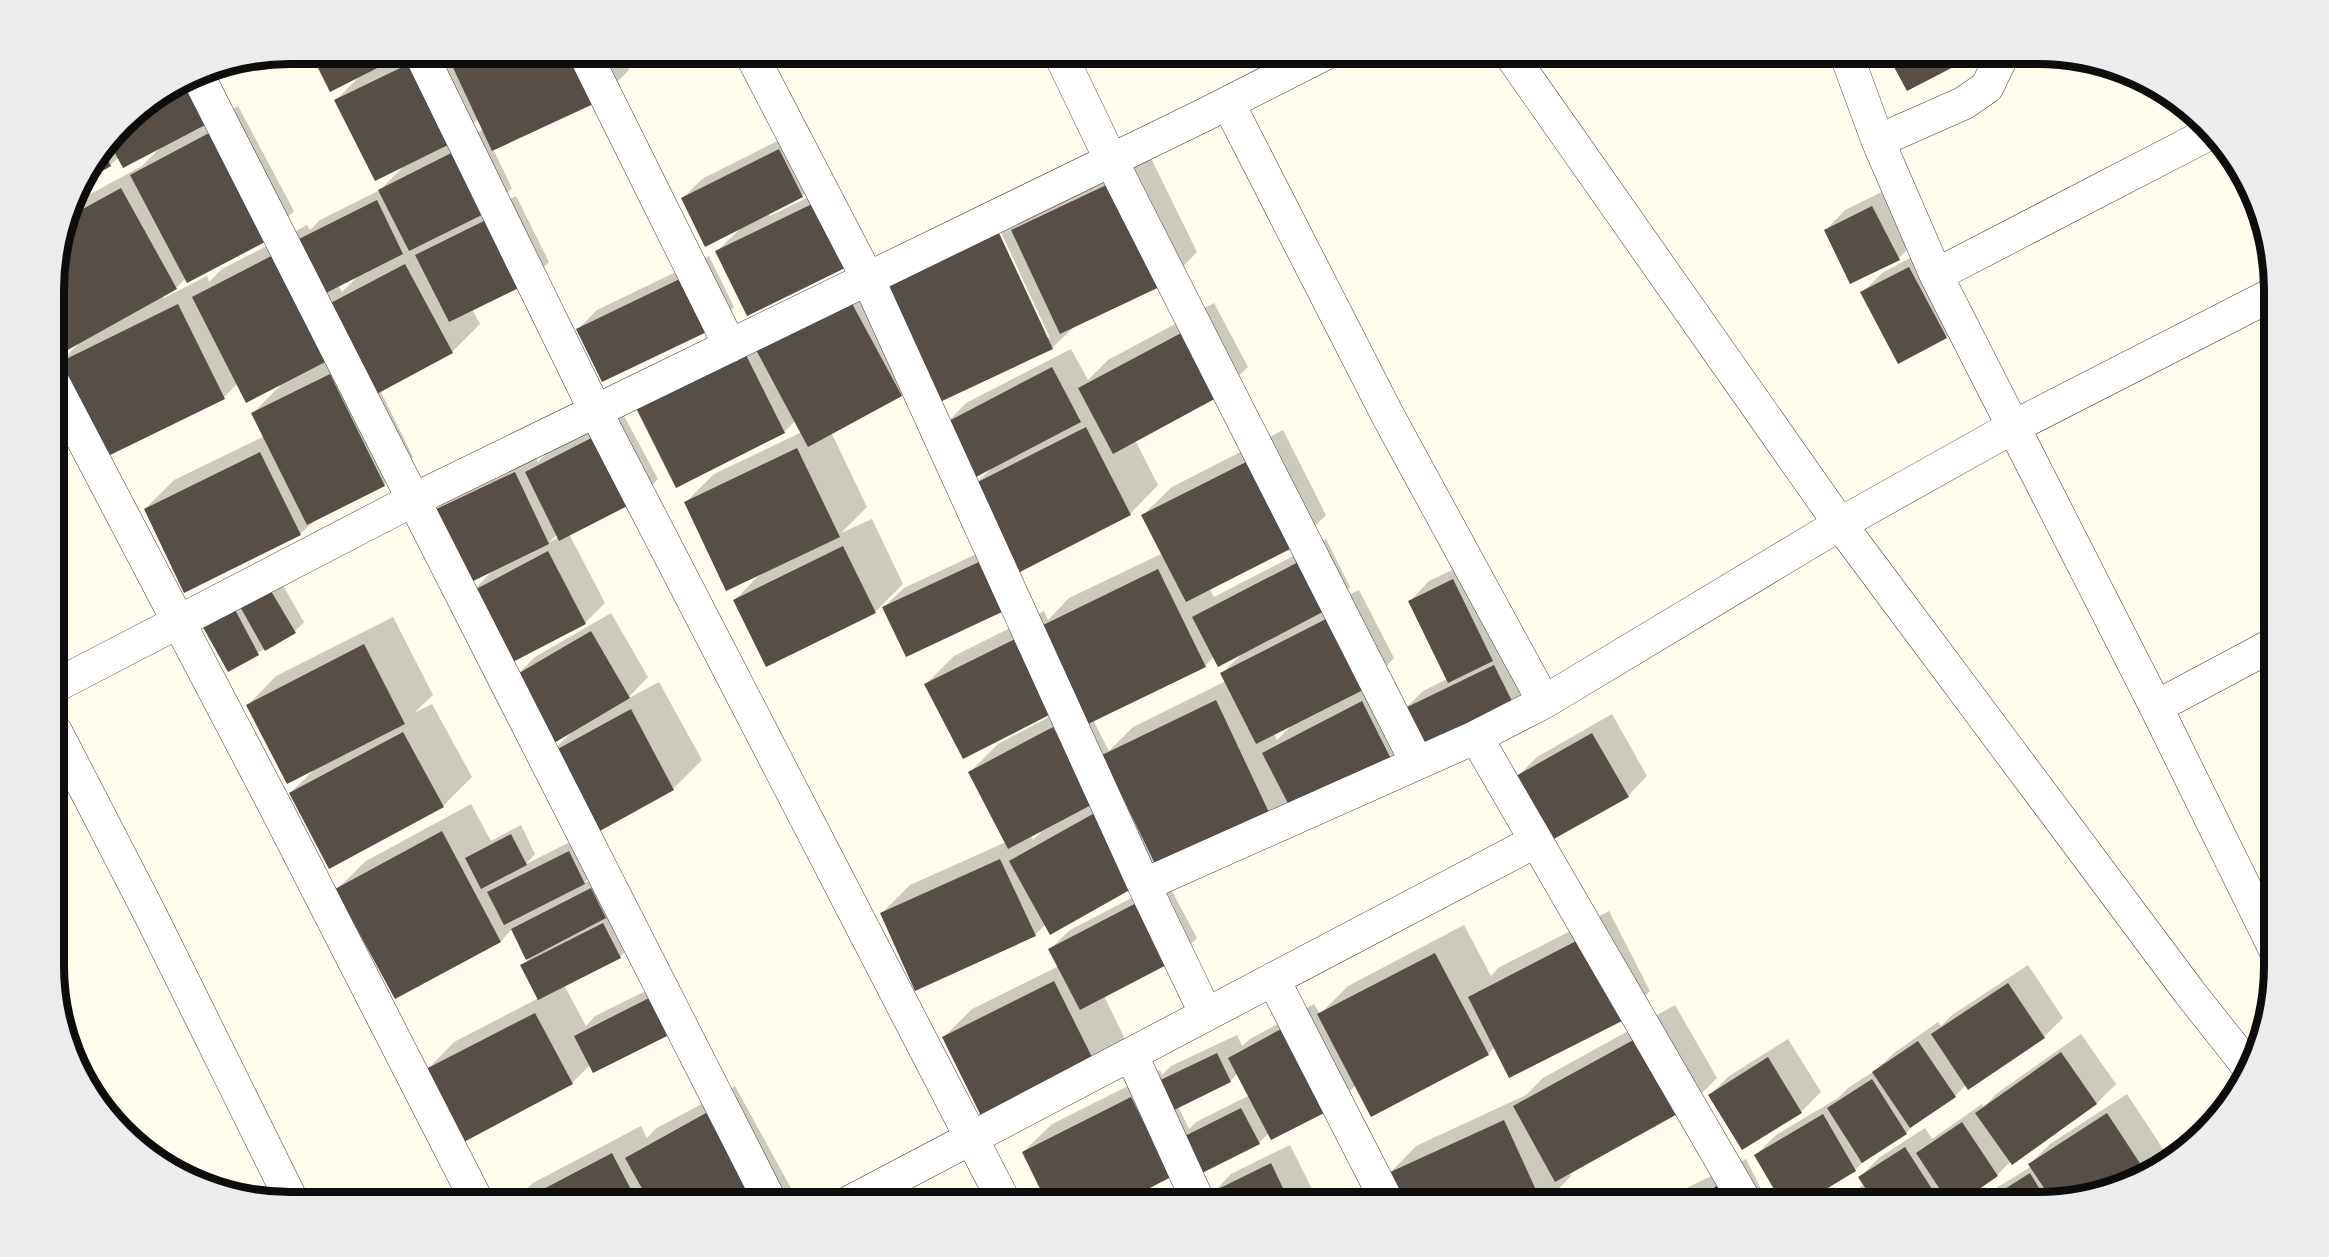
<svg xmlns="http://www.w3.org/2000/svg" width="2329" height="1257" viewBox="0 0 2329 1257" font-family="Spectral,serif">
<style>
.shadow{fill:#0003;fill-rule:evenodd}
.building{fill:#574e48}
.lines{fill:none;stroke-linecap:round;stroke-linejoin:round}
.minor-casing{stroke:#404040;stroke-width:34}
.minor{stroke:#fff;stroke-width:33}
.rim{fill:none;stroke:#0d0d0d;stroke-width:8}
</style>
<rect width="100%" height="100%" fill="#fffced"/>
<path class="shadow" d="M313 54H621L629 70 601 98 493 149 512 188 494 207 516 196 549 262 530 281 472 309 480 324 452 352 380 390 413 457 384 485 315 520 300 534 145 509 174 480 265 436 253 413 283 383H238L224 397 60 363 81 341 65 350 55 332V274L74 203 142 166 159 149 119 157 110 165 81 182 134 113 200 72 208 122 238 106 294 211 266 239 186 278 176 288 162 295 164 298 207 276 209 282 222 269 307 225 310 230 320 220 380 190 404 166 336 100 360 76ZM479 118 484 129 455 143V142ZM358 276 342 292 338 285Z
M1889 54H1970L1964 60Z
M799 130 822 176 802 196 768 213 770 216 833 185 864 248 717 251 741 228 683 198 702 179Z
M1148 152 1197 252 1169 281 1076 325 1052 348 928 406 916 379 901 395 831 432 867 507 841 533 872 519 903 584 875 612 767 665 735 600 762 572 726 589 686 502 714 474 802 432 795 421 784 432 677 486 638 408 666 380 774 326 776 329 785 320 878 270 885 283 906 262 1028 206 1031 212 1041 202ZM998 226 1050 338H1046L995 227Z
M1892 187 1918 239 1899 258 1826 230 1845 210Z
M1929 248 1965 317 1946 337 1862 293 1882 273Z
M709 256 734 307 714 327 578 329 597 310Z
M1214 303 1248 367 1219 395 1135 440 1158 485 1130 514 974 485 992 468 947 423 966 403 1071 349 1088 380 1108 360Z
M623 414 658 479 638 499 569 534 605 603 585 623 469 595 493 570 434 512 453 492 535 454 538 462 547 453ZM558 534 559 537 550 542V541Z
M1283 430 1326 515 1297 544 1209 588 1214 597 1326 539 1350 587 1336 601 1359 590 1394 658 1368 685 1391 674 1407 707 1423 691 1447 679 1410 601 1429 581 1473 560 1536 692 1046 924 1035 935 882 913 910 885 1006 842 970 772 998 744 1077 702 926 684 954 656 1044 611 1048 620 1069 598 1163 553 1143 515 1172 487ZM1242 654 1222 673 1226 681 1133 727 1109 751 1093 720 1205 666 1214 656ZM1292 725 1277 740 1274 733ZM1116 780 1120 788 1096 801ZM1042 831 1033 840 1031 835Z
M1000 543 1023 590 884 607 904 588Z
M278 577 304 622 295 631 229 670 202 622Z
M611 613 648 677 627 699 659 682 702 760 673 789 590 835 604 863 584 883 611 870 639 937 620 957 564 985 586 1026 595 1016 668 980 686 1015 666 1035 590 1065 572 1083 426 1071 454 1042 539 998 522 966 533 955 512 929 501 941 395 997 337 889 366 861 471 804 491 841 521 825 535 854 526 864 588 833 547 756 571 733 516 676 535 657Z
M393 617 433 695 414 713 432 704 472 777 443 806 290 793 315 769 248 705 276 676Z
M1612 714 1647 776 1628 796 1518 776 1537 757Z
M1166 880 1197 938 1177 958 1104 996 1125 1039 1097 1068 944 1037 972 1009 1059 966 1050 949 1070 930Z
M1609 911 1650 991 1621 1019 1495 1047 1488 1054 1356 1085 1337 1104 1269 1133 1259 1143 1023 1152 1052 1124 1160 1070 1162 1075 1171 1066 1237 1035 1242 1046 1250 1039 1314 1004 1320 1014 1348 986 1464 925 1491 976 1498 968ZM1238 1073 1250 1095 1196 1122 1189 1129 1178 1106 1230 1081Z
M2028 965 2063 1018 2044 1037 1966 1085 1955 1096 1918 1121 1906 1133 1868 1158 1855 1170 1756 1155 1776 1135 1838 1098 1848 1088 1876 1070 1894 1053 1938 1022 1941 1026 1952 1015Z
M1675 1005 1717 1078 1689 1106 1569 1172 1571 1176 1545 1203H1374L1388 1175 1416 1146 1526 1095 1543 1078Z
M2081 1034 2116 1084 2097 1103 2012 1163 2011 1161 1997 1175 1946 1203H1835L1865 1184 1860 1177 1880 1157 1925 1128 1932 1139 1982 1104 1984 1107 1996 1094Z
M1788 1039 1821 1092 1801 1112 1743 1148 1710 1095 1729 1076Z
M735 1086 798 1201 796 1203H512L533 1183 641 1126 647 1138 655 1129Z
M2127 1094 2167 1155 2148 1174 2114 1191 2054 1203H1972L2032 1166 2030 1164 2050 1144Z
M1290 1145 1319 1203H1216L1212 1194 1231 1174Z
M1746 1159 1768 1203H1656Z"/>
<path class="building" d="M311 54H405L330 92Z
M460 54H580L602 100 492 151 449 59Z
M1887 54H1962L1965 61 1907 91Z
M421 58 460 139 375 181 334 100Z
M184 82 207 124 123 168 110 144 134 113Z
M209 133 267 241 187 283 130 175Z
M463 147 494 209 409 251 378 190Z
M779 149 803 197 705 247 681 198Z
M104 153 111 166 79 185Z
M1119 179 1170 282 1060 334 1011 230Z
M121 188 177 289 64 352 55 335V274L70 216Z
M377 200 403 254 326 293 299 239Z
M814 203 845 268 747 316 715 251Z
M1872 206 1900 260 1850 284 1824 230Z
M496 215 531 282 449 322 415 255Z
M999 233 1053 349 927 408 875 291Z
M279 252 333 358 246 403 192 297Z
M405 264 453 353 373 396 325 306Z
M1909 267 1947 338 1898 364 1860 292Z
M690 274 715 328 602 382 576 329Z
M849 298 902 396 808 447 755 348Z
M178 304 225 399 104 458 58 363Z
M1185 331 1220 396 1113 454 1078 388Z
M745 353 785 433 676 488 636 408Z
M1052 367 1081 422 974 478 945 423Z
M330 374 385 486 307 525 251 413Z
M1086 427 1131 515 1018 573 972 485Z
M603 432 639 500 559 541 525 472Z
M797 448 840 537 726 591 684 502Z
M260 452 301 535 184 593 144 509Z
M1254 458 1298 545 1186 602 1141 515Z
M515 472 549 544 467 584 432 511Z
M843 546 876 613 766 667 733 600Z
M548 551 586 624 505 666 467 594Z
M1306 558 1332 607 1218 667 1192 617Z
M981 561 1004 611 906 657 882 607Z
M1158 569 1206 667 1086 725 1039 627Z
M1453 579 1493 661 1448 683 1408 601Z
M268 586 296 633 265 651 238 603Z
M232 604 259 655 228 672 200 622Z
M1330 617 1367 688 1256 744 1220 673Z
M591 631 630 698 554 743 514 676Z
M1015 639 1053 713 963 759 924 684Z
M364 644 405 724 287 784 246 705Z
M1494 665 1518 713 1424 757 1401 710Z
M1216 700 1275 825 1161 876 1102 755Z
M1362 701 1396 769 1294 815 1262 753Z
M631 709 674 790 589 837 545 756Z
M1053 727 1093 804 1008 849 968 772Z
M403 732 444 807 329 869 289 793Z
M1592 733 1629 797 1552 840 1516 776Z
M1100 810 1142 883 1050 935 1009 861Z
M442 831 501 942 395 999 335 889Z
M511 834 527 865 481 889 465 858Z
M569 851 585 884 504 925 487 892Z
M1000 859 1036 936 915 991 880 913Z
M591 888 606 918 526 960 511 929Z
M1146 898 1178 959 1080 1010 1048 949Z
M603 923 621 958 538 1000 520 965Z
M1580 939 1622 1021 1509 1078 1468 997Z
M1435 953 1489 1055 1371 1117 1317 1014Z
M1054 981 1098 1069 985 1124 942 1037Z
M2008 983 2045 1038 1968 1090 1931 1034Z
M649 998 667 1036 593 1073 574 1036Z
M535 1013 573 1084 462 1143 424 1070Z
M1294 1022 1338 1106 1271 1140 1228 1058Z
M1646 1033 1690 1107 1555 1182 1513 1106Z
M1918 1041 1956 1097 1910 1128 1872 1072Z
M2061 1052 2097 1104 2012 1165 1975 1113Z
M1217 1053 1231 1082 1164 1115 1150 1085Z
M1768 1057 1802 1113 1742 1150 1708 1095Z
M1872 1079 1907 1134 1862 1163 1827 1108Z
M1131 1097 1171 1177 1121 1203H1047L1022 1152Z
M1241 1108 1260 1144 1192 1178 1175 1141Z
M706 1113 755 1203H650L625 1158Z
M2107 1113 2147 1174 2114 1191 2054 1203 2028 1164Z
M1823 1114 1856 1171 1803 1203H1782L1754 1155Z
M1504 1120 1542 1203H1399L1386 1174Z
M1962 1122 1998 1176 1959 1203H1949L1916 1153Z
M1905 1147 1941 1203H1875L1858 1177Z
M612 1153 638 1203H517Z
M1271 1163 1290 1203H1215L1210 1193Z
M2030 1173 2048 1203H1991L1989 1199Z
M1717 1186 1726 1203H1684Z"/>
<g class="lines">
<g class="minor-casing">
<path id="minor" d="M421 54 596 412 1005 1203
M585 54 730 346
M751 54 868 279 1144 885 1476 737 1746 1203
M1060 54 1111 160 1417 763
M1510 54 1840 524 2190 993 2251 1070
M1846 54 1878 141 1936 275 2156 707 2275 949
M197 74 771 1203
M1228 103 1387 414 1544 702 1476 737
M1878 141 1964 103 1987 87 2003 54
M1936 275 2212 132
M55 386 276 808 478 1203
M55 686 413 500 1204 115 1324 54
M1544 702 1840 524 2013 427 2273 294
M2156 707 2274 644
M56 732 150 914 293 1203
M1144 885 1206 1014
M1273 979 1388 1203
M1131 1054 1199 1203
M848 1203 1536 841"/>
</g>
<use href="#minor" class="minor"/>
</g>
<path d="M0 0H2329V1257H0ZM290 64H2038A226 226 0 0 1 2264 290V966A226 226 0 0 1 2038 1192H290A226 226 0 0 1 64 966V290A226 226 0 0 1 290 64Z" fill="#ececec" fill-rule="evenodd"/>
<path class="rim" d="M290 64H2038A226 226 0 0 1 2264 290V966A226 226 0 0 1 2038 1192H290A226 226 0 0 1 64 966V290A226 226 0 0 1 290 64Z"/>
</svg>
